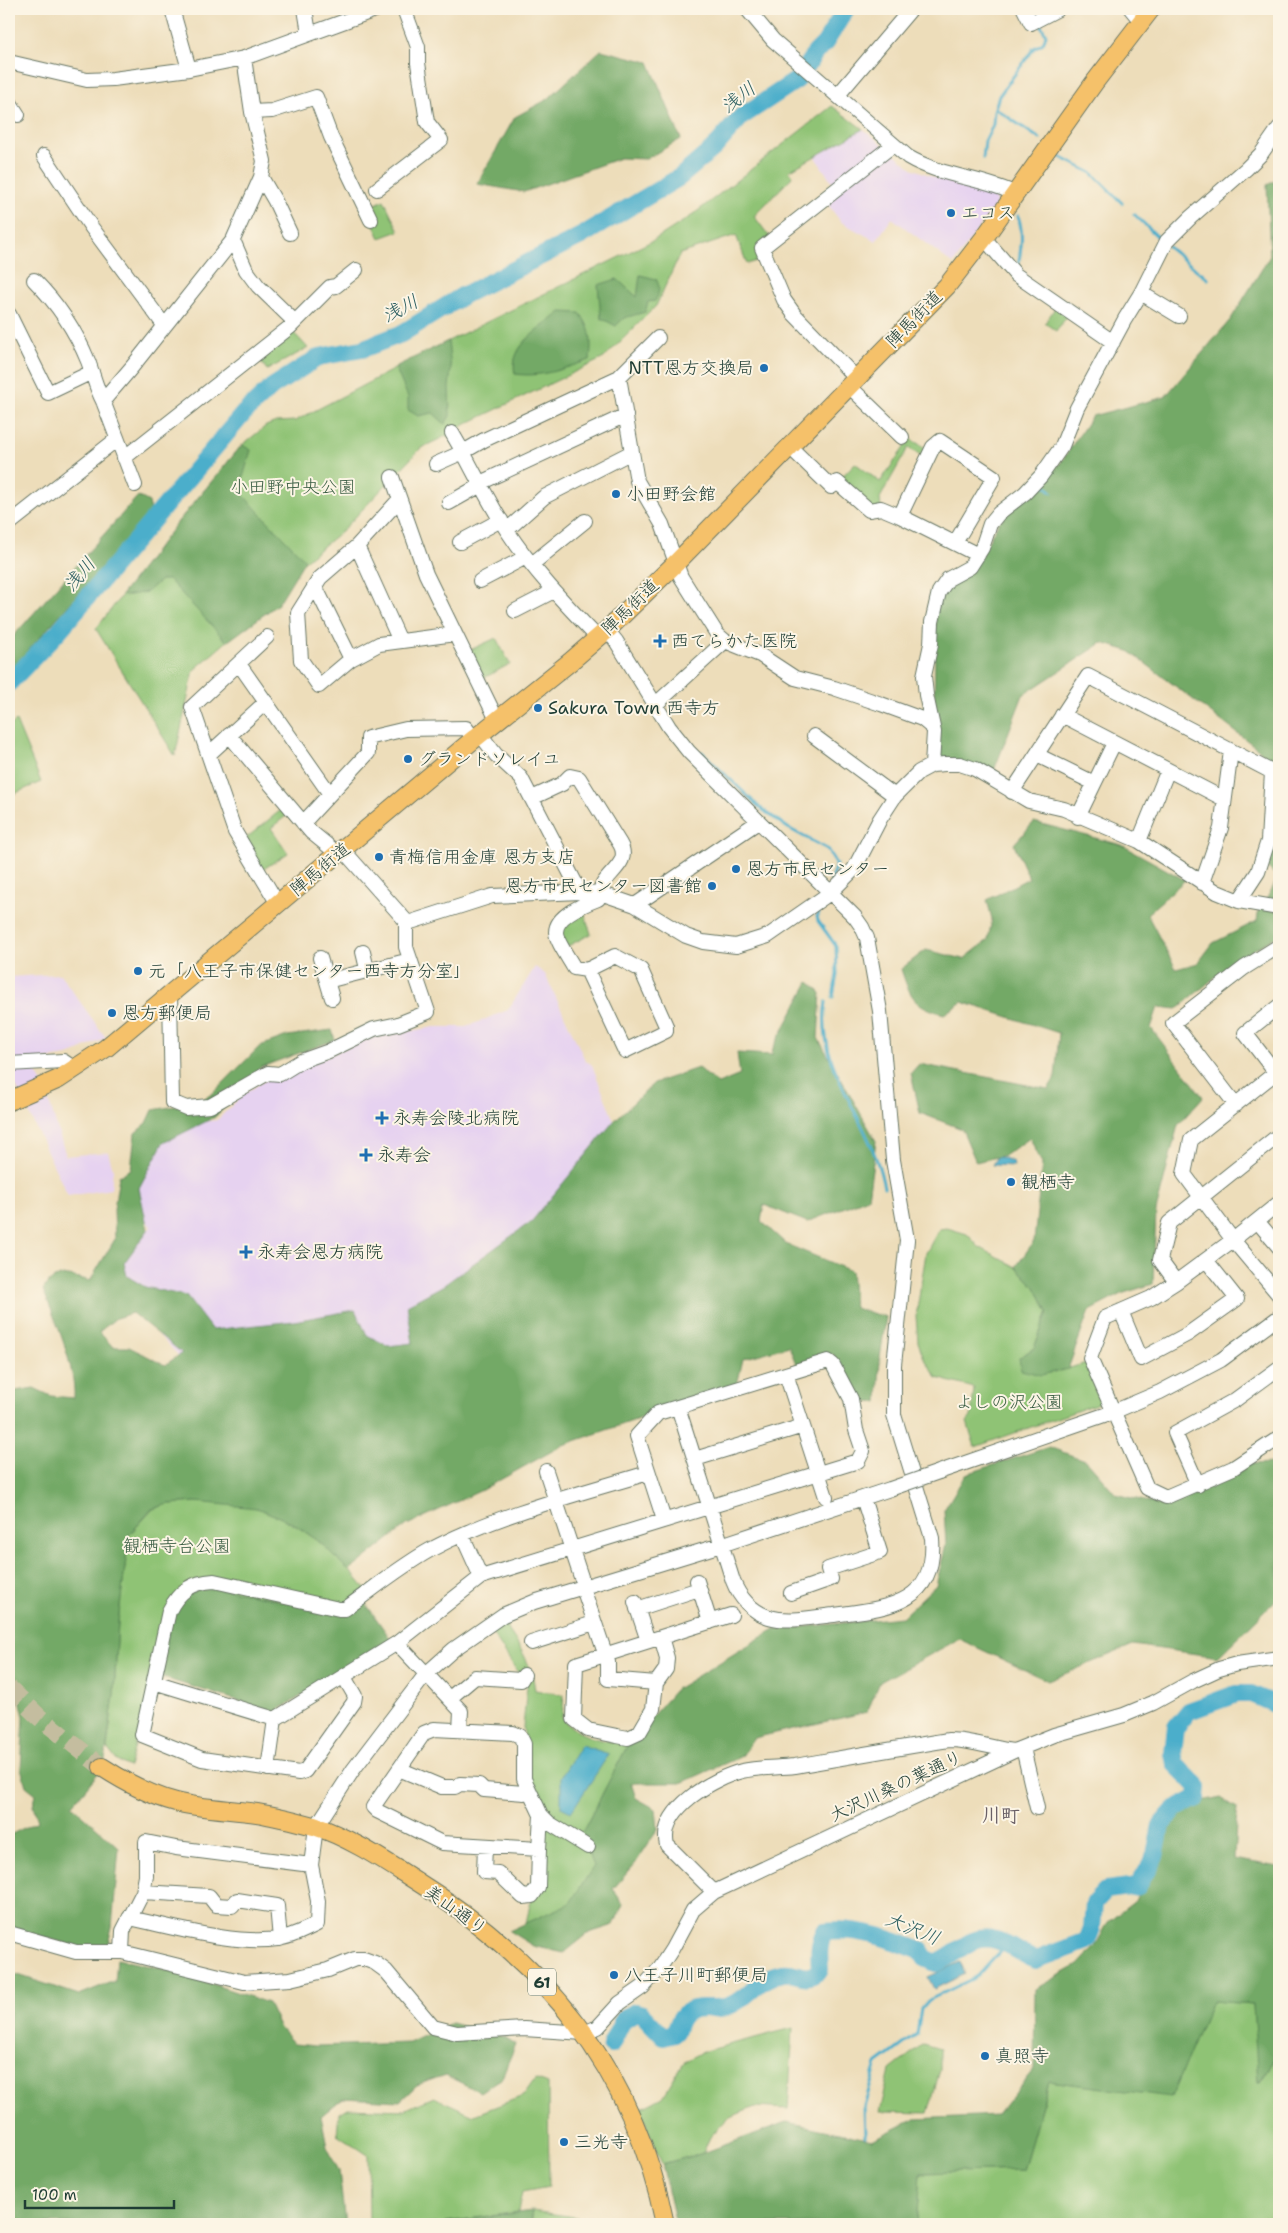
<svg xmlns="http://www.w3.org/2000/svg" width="1288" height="2233" viewBox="0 0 1288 2233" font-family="'Shantell Sans','Klee One',sans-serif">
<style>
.built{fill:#e6d2f0}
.green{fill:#8fc375;stroke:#578054}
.forest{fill:#73a966;stroke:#49734d;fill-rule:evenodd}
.water{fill:#4caecb;stroke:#367680}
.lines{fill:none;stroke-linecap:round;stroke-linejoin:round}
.stream{stroke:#4caecb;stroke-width:3}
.river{stroke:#4caecb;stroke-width:18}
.major-tunnel{stroke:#c4bd9f;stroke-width:18;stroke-dasharray:18 9;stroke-linecap:butt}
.minor-casing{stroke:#677563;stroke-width:16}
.major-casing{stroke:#677563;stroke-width:20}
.minor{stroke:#fff;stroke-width:14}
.major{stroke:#f5c16b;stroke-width:18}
.minor-bridge-casing{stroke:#677563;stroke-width:16;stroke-linecap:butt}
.minor-bridge{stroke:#fff;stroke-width:14}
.poi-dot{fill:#1f6fb2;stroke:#fcf5e5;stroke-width:2}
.labels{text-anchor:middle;stroke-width:4;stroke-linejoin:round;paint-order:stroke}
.shield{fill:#fcf5e5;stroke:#617469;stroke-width:1}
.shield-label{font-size:16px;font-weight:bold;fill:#1f3d34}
.poi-label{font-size:18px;fill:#1f3d34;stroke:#fcf5e5;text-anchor:start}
.street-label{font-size:18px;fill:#1f3d34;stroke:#fcf5e5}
.park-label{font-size:18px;fill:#3b5e44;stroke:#fcf5e5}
.water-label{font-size:19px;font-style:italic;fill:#2c5f61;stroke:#fcf5e5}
.neighbourhood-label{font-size:19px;font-weight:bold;fill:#6b6168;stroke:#fcf5e5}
</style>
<rect width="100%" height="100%" fill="#fcf5e5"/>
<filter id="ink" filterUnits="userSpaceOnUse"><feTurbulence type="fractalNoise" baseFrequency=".02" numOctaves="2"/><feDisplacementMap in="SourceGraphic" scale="10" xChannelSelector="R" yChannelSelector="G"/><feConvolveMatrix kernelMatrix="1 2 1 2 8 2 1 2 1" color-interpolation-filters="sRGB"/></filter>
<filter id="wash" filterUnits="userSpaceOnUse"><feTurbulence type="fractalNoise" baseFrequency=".0096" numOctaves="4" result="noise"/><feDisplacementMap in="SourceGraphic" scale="20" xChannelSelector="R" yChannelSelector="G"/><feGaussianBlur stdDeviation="1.12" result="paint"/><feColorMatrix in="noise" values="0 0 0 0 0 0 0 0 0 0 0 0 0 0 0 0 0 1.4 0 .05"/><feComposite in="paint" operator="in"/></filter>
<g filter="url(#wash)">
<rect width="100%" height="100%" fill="#edddba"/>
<path class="built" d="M863 129 912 168 933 177 990 190 995 194 996 204 953 264 892 218 876 241 841 222 823 198 836 188 815 157Z
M535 967 545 974 585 1060 592 1065 614 1121 532 1221 444 1285 407 1305 413 1343 387 1346 367 1335 182 1359 136 1312 113 1268 151 1227 137 1208 135 1181 157 1130 217 1120 244 1094 269 1078 277 1081 306 1065 372 1037 435 1027H466L508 1010Z
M60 974 106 1038 67 1056 31 1061 46 1092 66 1156 108 1152 113 1169 111 1189 68 1196 9 1071V977Z"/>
<path class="green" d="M832 106 863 129 789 171 793 176 754 216 772 240 766 258 747 264 736 235 680 254 656 306 604 358 466 424 452 433 421 448 342 531 301 564 278 604 225 643 194 670 175 756 96 629 177 523 242 445 266 426 276 422 295 421 448 341 654 240 690 217Z
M384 200 399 231 380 238 366 209Z
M1055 308 1069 314 1056 331 1045 323Z
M289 328 308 348 267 370 255 354Z
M910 439 931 451 927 459 908 448 880 498 881 508 869 510 837 482 855 463 880 482Z
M496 638 510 664 482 679 468 651Z
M16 721 41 782 9 796V727Z
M287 805 291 812 271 828 288 853 262 870 245 839Z
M582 905 591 934 564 948 558 927Z
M947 1228 967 1234 979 1247 1016 1267 1035 1287 1048 1312 1034 1348 1019 1358 1054 1373 1086 1363 1101 1399 1099 1403 975 1447 967 1422 971 1417 974 1388 937 1378 924 1358 918 1342 916 1316 926 1253 939 1229Z
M196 1502C216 1503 238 1503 257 1508 300 1521 343 1558 368 1593L345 1609 191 1585 137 1739 129 1767 117 1761 107 1748 114 1694 118 1622 129 1535 153 1509 169 1504Z
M503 1622C518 1644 532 1663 535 1690L564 1695 562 1718C577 1737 607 1744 630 1741L581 1835 598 1867 573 1912 524 1935 530 1904 539 1881 542 1815 524 1779 526 1745 523 1727 527 1686 490 1630Z
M1212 2001 1253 2004 1259 2084 1279 2053V2224H917L921 2173 1023 2170 1049 2081 1171 2096Z
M793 2028 788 2109 755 2107 728 2118 710 2137 703 2153 662 2164 640 2109 663 2097 684 2062 701 2052Z
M923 2044 940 2049V2070L928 2113 880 2112 890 2070Z
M535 2079 548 2084 549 2187 522 2192 518 2212 447 2222 444 2224H375L369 2220 368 2155 337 2134 339 2113 347 2108 404 2110 434 2097 474 2115 523 2096Z
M532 2211 625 2224H530Z"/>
<path class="forest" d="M601 50 649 62 681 139 646 159 620 158 524 192 477 184 515 117 548 99Z
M1279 179V779L1278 769 1257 748 1129 651 1102 643 1023 695 993 773 933 759 936 600 977 562 999 522 1061 462 1092 416 1165 397 1231 319 1270 256 1267 185Z
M640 275 656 279C661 287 659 294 655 301L648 302 645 312 624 318 616 326 601 318 598 285 617 279 637 297Z
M561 312 580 313C592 329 592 341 590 360 564 368 543 378 515 374 508 344 543 328 561 312Z
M448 341 451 368 449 387 450 416 445 424 433 413 418 416 408 410V397L395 367Z
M242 445 251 450 239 491 305 560 278 604 227 642 169 580H161L147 592 125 596 122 594 177 523Z
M138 496 149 502 151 513 9 672V641Z
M1034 822 1122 845 1185 880 1147 914 1176 969 1198 963 1213 943 1257 921 1259 908 1279 911V935L1237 959 1177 1009 1158 1007 1151 1028 1203 1097 1178 1125 1156 1211 1153 1284 1124 1293 1089 1311 1068 1369 1041 1375 1021 1370 1019 1358 1034 1348 1048 1312 1035 1287 1016 1267 1034 1241 1042 1164 1030 1138 1005 1155 976 1162 962 1129 920 1113 911 1073 919 1064 1048 1089 1055 1078 1059 1033 962 1002 944 1014C914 1006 910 997 901 969L926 950 964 959 988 940 992 919 987 900 1029 878 1014 844Z
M1279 833V902L1266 900 1278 878 1264 864Z
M809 982 821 993 818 1038 876 1141 868 1198 807 1222 764 1205 761 1221 786 1244 851 1271 854 1308 886 1317 880 1358 878 1402 861 1403 833 1354 796 1364 789 1346 743 1359 737 1385 563 1445 482 1490 407 1525 349 1571 321 1543 291 1522 257 1508 196 1502 169 1504 152 1509 129 1535 118 1622 114 1694 104 1766 72 1805 119 1848 112 1927 107 1948 88 1950 9 1927V1832L12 1834 38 1821 33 1806 36 1794 26 1786 21 1768 24 1717 20 1699 11 1686 9 1687V1392L34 1388 51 1396 74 1398C76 1368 55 1318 43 1290 56 1269 69 1276 90 1281L115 1239 114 1209 119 1176 131 1169 135 1133 147 1123 153 1110 198 1102 212 1094 260 1046 287 1036 332 1030 335 1040 261 1067 215 1117 163 1143 139 1188 148 1230 124 1263 127 1276 145 1287 186 1296 212 1330 294 1321 355 1310 367 1335 388 1346 413 1343 407 1305 444 1285 532 1221 614 1121 654 1083 698 1068 718 1084 740 1075 737 1053 772 1055 773 1048ZM132 1313 182 1353 165 1365 129 1347H113L99 1332 116 1318Z
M1049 1447 1087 1461 1116 1494 1165 1506 1247 1464 1279 1463V1597L1218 1657 1133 1645 1048 1681 959 1639 880 1682 867 1712 754 1738 742 1756 681 1783H631L636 1798 656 1809 658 1829 635 1864 613 1889 623 1904 614 1925 589 1933 564 1953 533 1946 509 1931 570 1903 594 1866 581 1835 630 1741 676 1689 773 1630 902 1617 936 1585 946 1545 944 1510 966 1474Z
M207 1585 338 1613 364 1601 392 1641 275 1712 164 1678 160 1673 172 1614 182 1597Z
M1221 1798 1237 1808 1234 1859 1279 1867V2053L1258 2084 1253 2004 1212 2001 1171 2097 1049 2081 1023 2170 921 2173 917 2224H676L662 2164 703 2153 787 2122 872 2140 915 2119 997 2115 1034 2069 1035 1989 1078 1965 1095 1947 1108 1922 1135 1901 1168 1820 1197 1803Z
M117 1959 177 1972 268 2003 280 2028 294 2044 316 2046 409 2043 451 2023 504 2037 516 2044 501 2079 480 2092 445 2075 417 2085 400 2101 343 2098 321 2116 327 2147 339 2171 345 2224H9V1978L12 1973 79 1995 109 1983H115Z
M532 2211 530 2224H444L446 2222Z"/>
<path class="water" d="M1001 1157 1013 1162 1014 1166 992 1165 996 1158Z
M581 1745 609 1754 571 1812 561 1807V1777Z
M960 1962 965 1974 934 1989 928 1977Z"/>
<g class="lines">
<path class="stream" d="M996 109 1040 139
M1058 156 1092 173 1122 203
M983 158 985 141 993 125 994 111 999 96 1034 48 1043 43 1046 35 1040 23
M1134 214 1162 241
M1018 216C1024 233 1021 249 1018 267
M1168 247 1208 279
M1042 482 1052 492
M702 752 759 807 788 828 827 849 836 864 831 880
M821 905 817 916 818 921 836 946 837 974 833 997
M826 1002C818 1050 845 1091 865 1132 874 1150 880 1168 884 1187
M865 2137 864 2106 877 2064 917 2034 921 2009 929 2000 978 1976 1007 1944"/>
<path class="river" d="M9 683 57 633 244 413 272 387 319 357 362 349 401 334 464 295 581 236 680 177 714 148 741 117 797 80 815 53 825 43 846 9
M611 2045 623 2020 635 2012 642 2014 663 2036 675 2033C678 2024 680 2015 689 2011 702 2004 718 2012 731 2005 751 1996 758 1977 783 1973 799 1971 804 1984 820 1970 819 1956 818 1944 825 1931 860 1927 890 1939 921 1951L925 1958 936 1963C949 1958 960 1947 973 1941 996 1931 1016 1952 1035 1960L1087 1941 1092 1928 1094 1903 1106 1890 1138 1886 1155 1856 1161 1825 1175 1809 1197 1798 1198 1787 1175 1764 1173 1753 1176 1727 1189 1711 1236 1694H1251L1279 1706"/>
</g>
</g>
<g filter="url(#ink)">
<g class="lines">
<path class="major-tunnel" d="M9 1688 39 1717 102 1767"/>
<g class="minor-casing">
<path id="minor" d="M172 9 189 69
M305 9 309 33
M747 9 773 40 908 157C942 177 981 177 1016 194
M1024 9 1031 23 1058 9
M1131 9 1140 20
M9 62 87 80 113 79 189 69 244 58 378 9
M838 95 911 9
M9 101 18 115
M252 112 272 111 316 97 331 137 371 220
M44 156 92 228 164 325
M261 177 275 201 290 233
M377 189 441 140 427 122 418 63V47L404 9
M984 238 1016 275 1113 342
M233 240 246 270 258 286 295 322
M34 280C58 304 75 329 88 361 93 374 96 388 103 401L135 485
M1141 293 1179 316
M9 314 48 393 92 372
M619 377 658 338
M856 378 794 314 784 300 762 248 893 145
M849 386 902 437
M103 401 132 367 233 240 261 177 264 161 252 112 244 58
M790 447 831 487 837 482 869 510 881 508 900 516 978 555
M124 458 290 327 330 287 336 286 356 270
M436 464 463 452 452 433
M392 477 426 574 497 720
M480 483 626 415
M399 500 357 546 320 578 298 613 301 660 319 686 351 659 379 644 455 634
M449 503 481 485
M900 516 933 447 940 441 994 477 955 543
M9 524 117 439
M507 530 544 497 632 452
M460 542 501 520
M357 546 400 641
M532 564 585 521
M480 581 526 557
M315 586 351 659
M515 611 554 591
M607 630 616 641 669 727 689 752 855 917 862 927 867 938 880 1011 893 1160 907 1240 894 1365V1415L932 1538C937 1606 885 1608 834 1615 813 1617 790 1623 769 1617 752 1612 739 1597 733 1581L678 1407
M267 637 192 707 235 832 278 904
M598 638C565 604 532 569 506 529 490 504 477 478 463 452L484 440 619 377 637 481 662 524 681 577 717 634 725 641 760 655 795 678 834 688 881 704 922 719 933 728
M239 664 330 794
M655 705 725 641
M1062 715 1224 799
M480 734 496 755 521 778 580 892
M229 735 311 832 338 854
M814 736 895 796
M209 754 266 702
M1037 755 1094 783
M932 765 934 732 926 695 924 676 931 644 932 622 939 592 948 579 970 567 982 548 990 524 999 513 1025 493 1041 476 1062 446 1077 408 1125 319 1141 293 1167 241 1191 217 1246 169 1261 154 1279 128
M1012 792 1088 676 1272 772 1268 841 1258 872 1239 901
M532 798 562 784 570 776 579 778 620 844C630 861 612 870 603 884 601 888 599 894 598 899 585 904 556 915 556 932 556 941 570 960 574 968L587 970 615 956 641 970 666 1026V1031L625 1051 587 970
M1078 817 1114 743
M303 823 368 753V738L406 729 466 728 474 739
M1139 841 1168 770
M1202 883 1221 828 1231 751
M635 905 758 822
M406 921 411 922 492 896 580 892 600 893 635 905 686 936 703 942 736 946 768 936 830 893 854 869 880 819 895 796 919 772 932 765 945 764H960L975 769 1029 801 1064 809 1139 841 1217 892 1239 901 1273 907
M363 952 367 969
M320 958 332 998
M327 981 410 960
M170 994 172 1102 186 1108 210 1106 268 1073 280 1074 301 1061 329 1051 374 1029 398 1024 428 1012 406 947V921L343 850
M1279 1006 1245 1033 1279 1077
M9 1064 63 1061 75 1069
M1279 1070 1191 1140 1184 1174 1233 1240 1279 1295
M1236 1105 1173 1023 1244 968 1279 946
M1279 1203 1233 1240 1176 1282 1151 1298 1105 1318 1090 1358 1147 1488 1166 1497 1233 1468 1279 1438
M1257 1221 1279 1247
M1176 1282 1160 1260 1169 1223 1279 1135
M1121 1311 1141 1359 1188 1334 1237 1299 1206 1260
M786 1374 826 1497
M695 1459 803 1426
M546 1471 581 1577
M939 1472 1113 1412 1160 1392 1221 1360 1279 1317
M1198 1485 1175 1433 1235 1400 1279 1368
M462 1535 481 1577
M697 1581 710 1622
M583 1588 608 1662V1679L656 1683
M791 1593 831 1579 828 1569 880 1552 863 1498
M635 1602 648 1641
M637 1609 699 1589
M661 1637 667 1658 666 1669 656 1683 653 1709 639 1733 628 1738 617 1736 588 1730 574 1719 576 1664 731 1615
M397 1643 461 1711 460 1730
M531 1643 594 1623
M344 1677 355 1696 354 1702 305 1771 299 1773 202 1759 142 1735 169 1611C179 1591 192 1582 214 1581L339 1609H345C373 1589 401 1566 430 1550 498 1514 575 1495 648 1473
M154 1682 275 1719 397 1643 481 1577 858 1461 863 1451 856 1430 851 1399 833 1365 828 1361 658 1413 637 1436 664 1520
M450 1698 475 1677 521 1680 524 1675
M434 1729 513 1733 520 1736 524 1744V1779L541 1815 539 1849 442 1843 377 1811 373 1807 424 1733Z
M1023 1748 1037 1808
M268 1769 275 1719
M399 1769 442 1787H455L460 1784 479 1785 484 1790 524 1793 529 1792
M541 1815 549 1823 588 1847
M485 1846 484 1872 498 1873 523 1897 532 1896 538 1887 539 1849
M143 1892 209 1896 216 1905 232 1906 237 1900 277 1906 280 1939
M714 1892 667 1845C658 1809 714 1778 742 1771 759 1767 778 1768 795 1766 847 1757 898 1748 949 1740 970 1740 992 1748 1014 1751
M129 1918C173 1927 234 1945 277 1939 291 1937 305 1930 317 1924L318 1901 311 1865 316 1827 353 1770 426 1674 454 1649 503 1615 534 1602 721 1545 890 1489
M9 1933 76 1952H122L244 1982 290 1979 328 1970 355 1959H364L375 1963 386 1971 433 2027 457 2033 524 2029 584 2033 598 2027 620 2003 643 1987 659 1969 672 1949 693 1910 714 1892 1014 1751 1054 1735 1124 1715 1153 1703 1193 1681 1219 1669 1237 1664 1279 1658
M122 1952 123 1931 143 1892 146 1876V1842L176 1848 311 1865"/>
</g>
<g class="major-casing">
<path id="major" d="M9 1101 59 1079 106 1048 474 739 570 662 607 630 677 562 947 286 984 238 1094 83 1151 9
M102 1767C125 1782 149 1795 176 1802 202 1809 230 1809 257 1813 276 1816 295 1821 314 1826 348 1837 380 1858 410 1877 545 1961 633 2066 665 2224"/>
</g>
<use href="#minor" class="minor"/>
<use href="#major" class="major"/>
<g class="minor-bridge-casing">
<path id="minor-bridge" d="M890 1489 939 1472"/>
</g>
<use href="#minor-bridge" class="minor-bridge"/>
</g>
</g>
<g class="poi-dot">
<circle cx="951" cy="213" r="5"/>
<circle cx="764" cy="368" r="5"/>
<circle cx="616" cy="494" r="5"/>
<path d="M657.5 633.5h5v5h5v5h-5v5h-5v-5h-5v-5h5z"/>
<circle cx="538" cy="708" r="5"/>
<circle cx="408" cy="759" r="5"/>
<circle cx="379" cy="857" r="5"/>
<circle cx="736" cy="869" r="5"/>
<circle cx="712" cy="886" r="5"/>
<circle cx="138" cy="971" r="5"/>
<circle cx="112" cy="1013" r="5"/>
<path d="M379.5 1110.5h5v5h5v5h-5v5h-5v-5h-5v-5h5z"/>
<path d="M363.5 1147.5h5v5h5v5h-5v5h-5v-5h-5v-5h5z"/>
<circle cx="1011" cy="1182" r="5"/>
<path d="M243.5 1244.5h5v5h5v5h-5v5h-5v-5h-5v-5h5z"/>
<circle cx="614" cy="1975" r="5"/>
<circle cx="985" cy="2056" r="5"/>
<circle cx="564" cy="2142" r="5"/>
</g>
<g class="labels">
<rect class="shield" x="528" y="1968.5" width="28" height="27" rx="4"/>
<g class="shield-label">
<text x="542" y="1988">61</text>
</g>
<g class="poi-label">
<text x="961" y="219">エコス</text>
<text x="754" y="374" text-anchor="end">NTT恩方交換局</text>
<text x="626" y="500">小田野会館</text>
<text x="671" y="647">西てらかた医院</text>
<text x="548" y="714">Sakura Town 西寺方</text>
<text x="418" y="765">グランドソレイユ</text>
<text x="389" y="863">青梅信用金庫 恩方支店</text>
<text x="746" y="875">恩方市民センター</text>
<text x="702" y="892" text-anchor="end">恩方市民センター図書館</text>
<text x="148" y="977">元「八王子市保健センター西寺方分室」</text>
<text x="122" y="1019">恩方郵便局</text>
<text x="393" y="1124">永寿会陵北病院</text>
<text x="377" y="1161">永寿会</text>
<text x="1021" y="1188">観栖寺</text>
<text x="257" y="1258">永寿会恩方病院</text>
<text x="624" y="1981">八王子川町郵便局</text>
<text x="995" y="2062">真照寺</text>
<text x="574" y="2148">三光寺</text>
</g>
<g class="street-label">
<text transform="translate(914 319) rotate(-46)" y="6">陣馬街道</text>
<text transform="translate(630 607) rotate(-44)" y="6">陣馬街道</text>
<text transform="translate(320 869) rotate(-40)" y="6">陣馬街道</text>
<text transform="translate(896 1786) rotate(-25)" y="6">大沢川桑の葉通り</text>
<text transform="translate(456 1910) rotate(36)" y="6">美山通り</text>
</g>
<g class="park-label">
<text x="293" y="493">小田野中央公園</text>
<text x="1009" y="1408">よしの沢公園</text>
<text x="177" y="1552">観栖寺台公園</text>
</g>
<g class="water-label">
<text transform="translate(738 97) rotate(-38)" y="7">浅川</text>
<text transform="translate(400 308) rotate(-28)" y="7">浅川</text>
<text transform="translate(79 574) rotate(-50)" y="7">浅川</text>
<text transform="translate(913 1928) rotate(22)" y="7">大沢川</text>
</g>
<g class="neighbourhood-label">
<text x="1001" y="1822">川町</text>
</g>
</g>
<rect width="1288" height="2233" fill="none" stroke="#fcf5e5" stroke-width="30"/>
<path d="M25 2200v8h149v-8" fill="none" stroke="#1f3d34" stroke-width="2.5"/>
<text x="32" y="2200" font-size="15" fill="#1f3d34" stroke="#fcf5e5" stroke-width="4" paint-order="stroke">100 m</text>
</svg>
